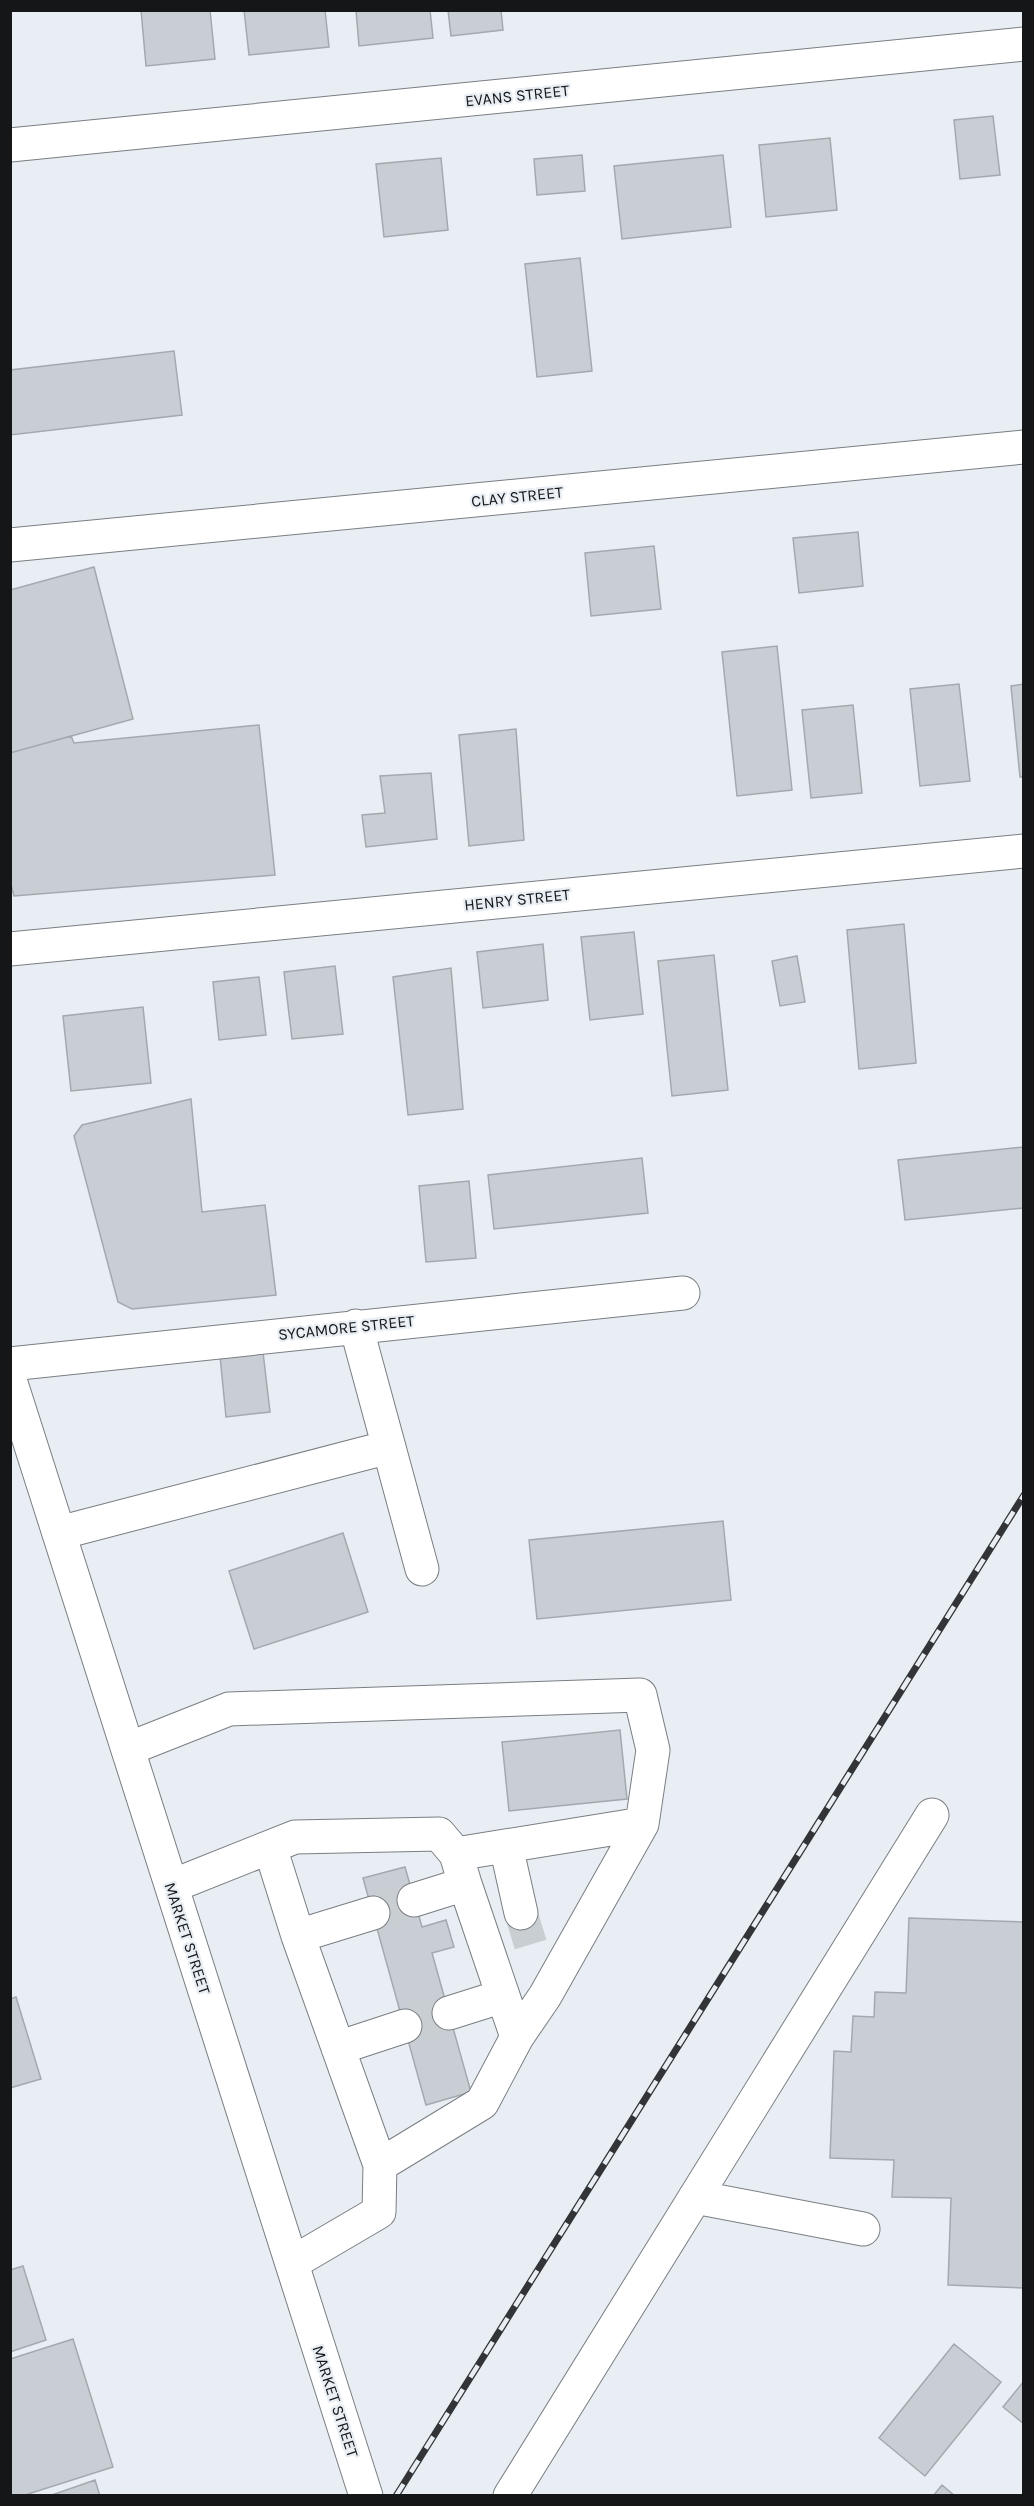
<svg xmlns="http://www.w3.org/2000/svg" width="1034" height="2506" viewBox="0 0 1034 2506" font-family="Karla,sans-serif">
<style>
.building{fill:#c9ced4;stroke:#a4a9af;stroke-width:1.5}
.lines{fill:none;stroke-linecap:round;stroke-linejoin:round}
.minor-tunnel{stroke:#c8ced2;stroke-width:33;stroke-dasharray:33 16;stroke-linecap:butt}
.minor-casing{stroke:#797e83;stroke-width:35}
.major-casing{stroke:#797e83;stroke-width:35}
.minor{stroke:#fff;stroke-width:33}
.major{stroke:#fff;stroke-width:33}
.rail-casing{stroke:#323437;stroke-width:7}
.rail{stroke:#e8eef3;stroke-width:4.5;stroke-dasharray:14;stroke-linecap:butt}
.labels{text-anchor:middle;stroke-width:4.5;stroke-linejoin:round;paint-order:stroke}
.street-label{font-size:16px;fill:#141618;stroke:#e8eef3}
</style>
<rect width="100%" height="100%" fill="#e8eef3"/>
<path class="building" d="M141 10H210L215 59 146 66Z
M244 10H325L329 47 249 55Z
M356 10H430L433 38 359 46Z
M448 10H501L503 30 451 36Z
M993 116 1000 175 960 179 954 120Z
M830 138 837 210 766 217 759 145Z
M582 155 585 191 537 195 534 159Z
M723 155 731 227 622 239 614 166Z
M441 158 448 230 384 237 376 164Z
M580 258 592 371 537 377 525 264Z
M174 351 182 415 10 435V370Z
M858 532 863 586 799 593 793 538Z
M654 546 661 609 591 616 585 553Z
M94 567 133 719 10 753V590Z
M777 646 792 790 737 796 722 652Z
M959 684 970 781 920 786 910 689Z
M1024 684V777H1020L1011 686Z
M853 705 862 793 811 798 802 710Z
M259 725 275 875 14 896 10 881V753L71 736 74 743Z
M516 729 524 840 469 846 459 735Z
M431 773 437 839 366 847 362 815 385 813 380 776Z
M904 924 916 1063 859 1069 847 930Z
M634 932 643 1014 590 1020 581 937Z
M543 944 548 1000 483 1008 477 952Z
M714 955 728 1090 672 1096 658 961Z
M797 956 805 1002 780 1006 772 961Z
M335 966 343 1034 292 1039 284 972Z
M451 968 463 1109 408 1115 393 977Z
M259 977 266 1035 219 1040 213 982Z
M143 1007 151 1083 71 1091 63 1016Z
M191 1099 202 1212 265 1205 276 1295 132 1309 118 1302 74 1136 82 1125Z
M1024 1147V1208L905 1220 898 1160Z
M642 1158 648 1213 494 1229 488 1175Z
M469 1181 476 1258 426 1262 419 1186Z
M263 1352 270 1412 226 1417 220 1356Z
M723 1521 731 1600 537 1619 529 1540Z
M343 1533 368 1612 254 1649 229 1571Z
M620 1730 627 1799 509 1811 502 1742Z
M405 1867 422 1927 446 1920 454 1947 432 1953 471 2092 426 2105 363 1878Z
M909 1918 1024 1922V2288L948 2285 951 2198 892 2197 894 2160 830 2158 834 2051 851 2052 853 2016 874 2017 875 1992 906 1993Z
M16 1997 41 2079 10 2088V1999Z
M23 2266 46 2340 10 2352V2270Z
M73 2339 113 2467 22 2496H10V2359Z
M954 2344 1001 2382 925 2476 879 2438Z
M1024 2381V2424L1003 2407Z
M95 2480 100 2496H49Z
M942 2485 955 2496H933Z"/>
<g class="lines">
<path class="minor-tunnel" d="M373 1913 414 1900
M521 1913 535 1959
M405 2026 449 2013"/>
<g class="minor-casing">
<path id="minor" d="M10 145 1024 44
M10 545 1024 447
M10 949 1024 851
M356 1326 422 1569
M10 1364 683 1293
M59 1533 389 1447
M128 1749 229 1709 640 1695 653 1750 642 1824 545 1996 517 2037 482 2103 380 2165 379 2212 292 2263
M506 1846 521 1913
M270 1847 298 1936
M456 1854 642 1824
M172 1886 295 1837 439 1834 456 1854 465 1884
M414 1900 465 1884 517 2037
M373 1913 298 1936 380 2165
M449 2013 503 1996
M338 2048 405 2026
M695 2197 863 2229
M510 2496 932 1815"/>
</g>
<g class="major-casing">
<path id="major" d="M10 1380 366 2496"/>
</g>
<use href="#minor" class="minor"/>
<use href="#major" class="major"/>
<g class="rail-casing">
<path id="rail" d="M396 2496 1024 1495"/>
</g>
<use href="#rail" class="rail"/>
</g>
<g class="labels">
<g class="street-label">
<text transform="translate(517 95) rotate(-6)" y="6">EVANS STREET</text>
<text transform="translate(517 496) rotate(-6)" y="6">CLAY STREET</text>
<text transform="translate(517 899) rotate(-6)" y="6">HENRY STREET</text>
<text transform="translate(346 1327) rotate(-6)" y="6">SYCAMORE STREET</text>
<text transform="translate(188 1938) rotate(72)" y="6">MARKET STREET</text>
<text transform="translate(336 2401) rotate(72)" y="6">MARKET STREET</text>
</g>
</g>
<rect width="1034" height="2506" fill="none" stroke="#141618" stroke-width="24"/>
</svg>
